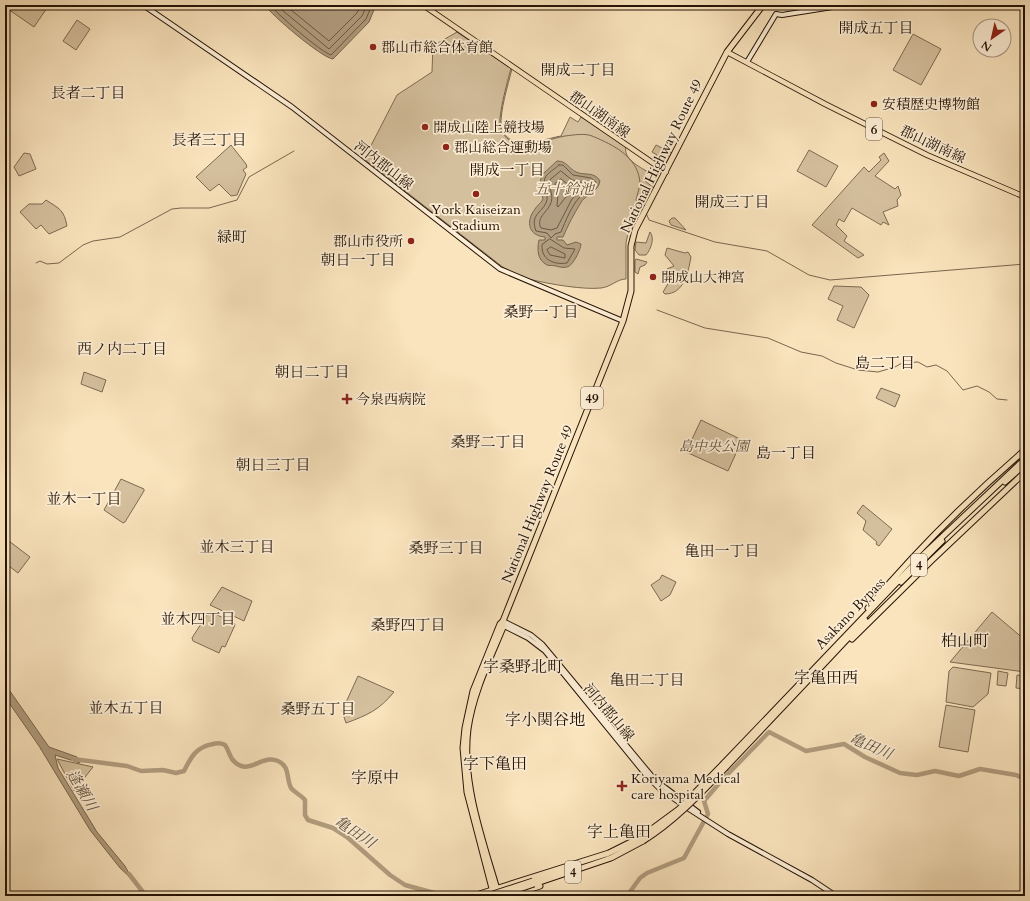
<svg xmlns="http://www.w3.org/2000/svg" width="1030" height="901" viewBox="0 0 1030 901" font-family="Cardo,'Noto Serif JP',serif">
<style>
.green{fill:#d5c09e;stroke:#7c6a52}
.water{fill:#b19d7f;stroke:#78664f}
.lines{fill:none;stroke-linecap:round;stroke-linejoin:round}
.shore{stroke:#6a5842;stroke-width:1}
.stream{stroke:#78664f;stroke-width:1}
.river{stroke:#b19d7f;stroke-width:4.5}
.secondary-casing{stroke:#231306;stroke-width:6}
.primary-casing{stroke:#231306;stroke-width:6}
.trunk-casing{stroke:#231306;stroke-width:7}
.secondary{stroke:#fcedd4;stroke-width:4}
.primary{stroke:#fae4bd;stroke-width:4.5}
.trunk{stroke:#fae4bd;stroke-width:5}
.trunk-bridge-casing{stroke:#231306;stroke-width:7;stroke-linecap:butt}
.trunk-bridge{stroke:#fae4bd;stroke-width:5}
.poi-dot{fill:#8f2418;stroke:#fcedd4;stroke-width:1.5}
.labels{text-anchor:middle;stroke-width:3.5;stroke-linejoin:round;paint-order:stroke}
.shield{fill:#fcedd4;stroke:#645444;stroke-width:1}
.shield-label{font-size:13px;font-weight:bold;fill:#231306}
.poi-label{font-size:14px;fill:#231306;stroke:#fcedd4;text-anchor:start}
.street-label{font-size:14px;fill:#231306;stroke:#fcedd4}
.park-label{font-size:14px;font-style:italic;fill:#61503b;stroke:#fcedd4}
.neighbourhood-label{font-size:15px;fill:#231306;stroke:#fcedd4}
.water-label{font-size:15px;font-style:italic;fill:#63513c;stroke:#fcedd4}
.quarter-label{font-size:16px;fill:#231306;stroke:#fcedd4}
</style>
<rect width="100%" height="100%" fill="#fae4bd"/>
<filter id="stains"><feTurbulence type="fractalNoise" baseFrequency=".005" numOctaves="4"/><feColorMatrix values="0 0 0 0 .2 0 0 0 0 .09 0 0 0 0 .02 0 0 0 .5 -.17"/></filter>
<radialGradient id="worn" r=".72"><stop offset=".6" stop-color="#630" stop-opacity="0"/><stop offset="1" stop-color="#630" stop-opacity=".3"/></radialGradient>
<path class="green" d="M5 5H49L34 27 5 7Z
M77 20 90 29 76 50 63 41Z
M457 32 512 69C508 85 500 110 501 127 502 135 513 143 521 143 533 144 549 138 561 136L570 117 578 122 581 117 626 147C623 159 640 167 648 172L645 181 654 188 629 228 626 243V279C617 279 611 287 601 288 584 290 549 284 533 280 523 278 513 273 504 268L364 159 397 95 432 72 433 44 435 42 438 43Z
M913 34 941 49 921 85 893 70Z
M231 145 246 164 247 167 243 170 246 174 237 195 231 196 219 184 210 191 196 177Z
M656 145 672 153 663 169 653 163 657 155 652 152Z
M809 150 838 166 826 187 797 171Z
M24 153 30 154 36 169 19 176 14 167Z
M884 153 889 161 875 176 895 189 898 186 901 195 897 200 898 206 883 212 889 225 883 222 881 225 852 208 844 222 839 219 836 225 847 236 844 241 864 255 858 258 812 225 864 167 869 172 881 160 879 157Z
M46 200C60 209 64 210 67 226L49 234 41 225 36 229 20 212 29 204H42Z
M672 218H675L686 230 671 225 669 221Z
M650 232C655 238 651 249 646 255H639L635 250 636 242 646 243Z
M667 248 685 253 688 252 691 257C688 273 684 294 665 294L663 292 669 282 667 269 674 266 665 255Z
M636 259 647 262 645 265 640 267 638 274 635 272V261Z
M834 286 861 287 869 295 854 328 837 320 843 306 828 299Z
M84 372 106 380 102 392 81 384Z
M881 388 900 395 895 407 876 398Z
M701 420 742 440 728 471 686 452Z
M121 479 144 489V491L125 522 123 523 104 510Z
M863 505 892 529 879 546 876 544 877 542 863 530 866 521 857 513Z
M5 538 30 557 18 573 5 563Z
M662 575 676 582 670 595 661 601 651 585 660 579Z
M222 587 252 601 244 621 210 605Z
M211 612 234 623 235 625 225 647 222 646 219 653 193 641 192 638 208 613Z
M992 612 1025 640V672L950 662Z
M953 667 991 673 988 694 973 707 946 702 949 671Z
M998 671 1008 673 1006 686 997 685Z
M1017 675 1025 676V689L1016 688Z
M358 676 394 692C379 710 368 715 346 723L342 711Z
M946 705 975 710 968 752 939 747Z
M57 759 93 767 74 791Z"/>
<path class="water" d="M265 5H376L369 22 333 59C322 58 271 15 265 5Z
M557 161C567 161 568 168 576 172 585 176 594 171 600 181 598 193 585 194 580 204 574 214 568 225 563 237H557V240H563L567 245 576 242 581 244C581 249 573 266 567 267 563 268 559 267 556 266 552 265 550 266 547 265 537 260 537 249 539 240H545V237C529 236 525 222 535 209 537 205 541 204 543 199L540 184 542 173H544Z
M5 684 49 747 77 757 80 763 55 755 58 768 97 832 125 866 132 879 120 868 90 830 39 746 5 697Z"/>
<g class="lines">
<path class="shore" d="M270 5C277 14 321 52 331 55L366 19 372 5
M276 5 329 49 362 16 367 5
M285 5 329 41 357 13 361 5
M559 165H563L573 175 591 178 596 182C592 190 585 192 579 198 572 205 565 222 561 232L555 234 551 238 547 233 536 231C530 215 541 213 546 203 550 194 542 186 545 178 547 173 555 169 559 165Z
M561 171 572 180 586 183 587 185 572 199 557 228 551 230 541 228C536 218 546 213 550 205 555 196 548 189 550 180Z
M561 179 573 188 558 207 557 206 558 194 555 184Z
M550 239 564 248 575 249 567 263C554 265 541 260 542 245Z
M551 247 565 254V258L550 255 547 250Z"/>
<path class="stream" d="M456 31 511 68C508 80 496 121 501 131 504 137 513 144 520 145 533 147 552 138 565 136 573 135 585 133 592 136 614 145 640 158 640 185 639 190 637 195 636 200L643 209
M646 213 649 220 715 242 767 251 809 275 830 280 1025 264
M36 263 40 261 47 264 59 263 83 245 93 241 120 237 172 209 181 208H209L237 200 249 177 294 151
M657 310 705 328 768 338 801 352 822 356 836 363 858 370 878 372 895 367 902 363 918 362 927 367 936 365 947 371 963 390 977 386 989 392 997 399 1007 400"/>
<path class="river" d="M73 759 127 766 141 771 163 770 176 773 184 771C191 757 196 747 213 744 217 743 221 743 225 745 228 749 229 754 232 759 248 779 261 753 278 761 290 766 286 778 291 788 295 793 301 795 305 800V815L308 820 333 828 347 837 390 875 405 885 445 896
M129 874 146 896
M627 896 640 878 647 873 684 858 708 814 704 801 722 780 769 732 806 751 844 744 865 757 900 773 908 774 917 775 935 771 959 776 980 769 1016 775 1025 779"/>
<g class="secondary-casing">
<path id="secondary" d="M143 5 292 107 500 269 623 321
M747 62 776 14 782 15 845 5
M503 621 531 635 542 644 655 780 698 812
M502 625 528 638 545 651 646 775 660 789 689 809 728 834 812 880 836 896"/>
</g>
<g class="primary-casing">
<path id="primary" d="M423 5 666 172
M727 52 825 104 927 155 1025 197"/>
</g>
<g class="trunk-casing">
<path id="trunk" d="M1005 482 1025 464
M901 582 942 541
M868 608C916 551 968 499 1025 450
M852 639 932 560 1025 472
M819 669 865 620
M724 763 923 555 1025 459
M726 767 812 676
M607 854 641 837
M533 881 572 867
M534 884 611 858 643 841
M473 896 609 853
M494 896 467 792 463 748 465 728 473 691 500 624 503 621
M499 896C484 844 461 783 468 729 473 693 490 659 504 625L503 621 623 321 631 291V246L635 230 727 52 763 5
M509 896 540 886"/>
</g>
<use href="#secondary" class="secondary"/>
<use href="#primary" class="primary"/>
<use href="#trunk" class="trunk"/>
<g class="trunk-bridge-casing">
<path id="trunk-bridge" d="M641 837 679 809 724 763
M643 841C675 821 700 794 726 767
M487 896 533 881
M499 896 534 884"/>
</g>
<use href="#trunk-bridge" class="trunk-bridge"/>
</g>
<g class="poi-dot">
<circle cx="373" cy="47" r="4"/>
<circle cx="874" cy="104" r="4"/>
<circle cx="425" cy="127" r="4"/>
<circle cx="446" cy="147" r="4"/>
<circle cx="476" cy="194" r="4"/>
<circle cx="411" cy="241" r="4"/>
<circle cx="653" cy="277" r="4"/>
<path d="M345 393h4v4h4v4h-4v4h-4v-4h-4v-4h4z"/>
<path d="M620 780h4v4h4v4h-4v4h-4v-4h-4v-4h4z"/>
</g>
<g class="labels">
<g class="shield">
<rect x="866" y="118" width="16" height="22" rx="3"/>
<rect x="581" y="387" width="22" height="22" rx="3"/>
<rect x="911" y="554" width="16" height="22" rx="3"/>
<rect x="565" y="861" width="16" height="22" rx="3"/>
</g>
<g class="shield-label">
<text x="874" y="134">6</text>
<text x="592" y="403">49</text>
<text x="919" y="570">4</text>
<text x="573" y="877">4</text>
</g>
<g class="poi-label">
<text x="381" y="52">郡山市総合体育館</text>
<text x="882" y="109">安積歴史博物館</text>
<text x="433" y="132">開成山陸上競技場</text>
<text x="454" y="152">郡山総合運動場</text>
<text x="476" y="214" text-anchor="middle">York Kaiseizan<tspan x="476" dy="16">Stadium</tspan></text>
<text x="403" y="246" text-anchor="end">郡山市役所</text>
<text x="661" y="282">開成山大神宮</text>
<text x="356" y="404">今泉西病院</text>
<text x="631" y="783">Koriyama Medical<tspan x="631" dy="16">care hospital</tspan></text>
</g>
<g class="street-label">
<text transform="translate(600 114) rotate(35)" y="5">郡山湖南線</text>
<text transform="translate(933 144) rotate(25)" y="5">郡山湖南線</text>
<text transform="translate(661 156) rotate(-64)" y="5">National Highway Route 49</text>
<text transform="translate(384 165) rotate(38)" y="5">河内郡山線</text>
<text transform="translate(537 504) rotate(-68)" y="5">National Highway Route 49</text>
<text transform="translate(850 613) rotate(-46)" y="5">Asakano Bypass</text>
<text transform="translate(609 712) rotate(50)" y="5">河内郡山線</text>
</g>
<g class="park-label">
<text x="714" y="451">島中央公園</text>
</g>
<g class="neighbourhood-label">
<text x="876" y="33">開成五丁目</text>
<text x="578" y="75">開成二丁目</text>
<text x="88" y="98">長者二丁目</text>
<text x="209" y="145">長者三丁目</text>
<text x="507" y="175">開成一丁目</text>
<text x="732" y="207">開成三丁目</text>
<text x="232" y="242">緑町</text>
<text x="358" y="265">朝日一丁目</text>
<text x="541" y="317">桑野一丁目</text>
<text x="122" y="354">西ノ内二丁目</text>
<text x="885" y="368">島二丁目</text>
<text x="312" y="377">朝日二丁目</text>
<text x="488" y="447">桑野二丁目</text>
<text x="786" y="458">島一丁目</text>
<text x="273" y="470">朝日三丁目</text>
<text x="84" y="504">並木一丁目</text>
<text x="237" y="552">並木三丁目</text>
<text x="446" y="553">桑野三丁目</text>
<text x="722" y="556">亀田一丁目</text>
<text x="198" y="624">並木四丁目</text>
<text x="408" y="630">桑野四丁目</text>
<text x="647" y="685">亀田二丁目</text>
<text x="126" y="713">並木五丁目</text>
<text x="318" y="714">桑野五丁目</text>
</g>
<g class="water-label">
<text x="564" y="194">五十鈴池</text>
<text transform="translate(871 746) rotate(24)" y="5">亀田川</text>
<text transform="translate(82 790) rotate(60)" y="5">逢瀬川</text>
<text transform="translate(355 832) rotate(34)" y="5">亀田川</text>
</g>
<g class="quarter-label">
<text x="965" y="646">柏山町</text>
<text x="523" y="672">字桑野北町</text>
<text x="826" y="683">字亀田西</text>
<text x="545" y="725">字小関谷地</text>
<text x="495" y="769">字下亀田</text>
<text x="375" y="783">字原中</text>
<text x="619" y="837">字上亀田</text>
</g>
</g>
<rect width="1030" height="901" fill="none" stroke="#fae4bd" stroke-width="20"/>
<rect x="6" y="6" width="1018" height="889" fill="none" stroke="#231306" stroke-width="2"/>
<rect x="10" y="10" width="1010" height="881" fill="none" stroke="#231306"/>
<g transform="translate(992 38) rotate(214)"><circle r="19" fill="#fcedd4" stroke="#a59682"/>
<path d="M0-3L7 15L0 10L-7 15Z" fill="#8f2418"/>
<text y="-6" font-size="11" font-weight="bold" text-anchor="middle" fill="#231306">N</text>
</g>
<rect width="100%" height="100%" filter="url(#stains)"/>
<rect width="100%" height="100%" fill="url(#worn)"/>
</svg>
